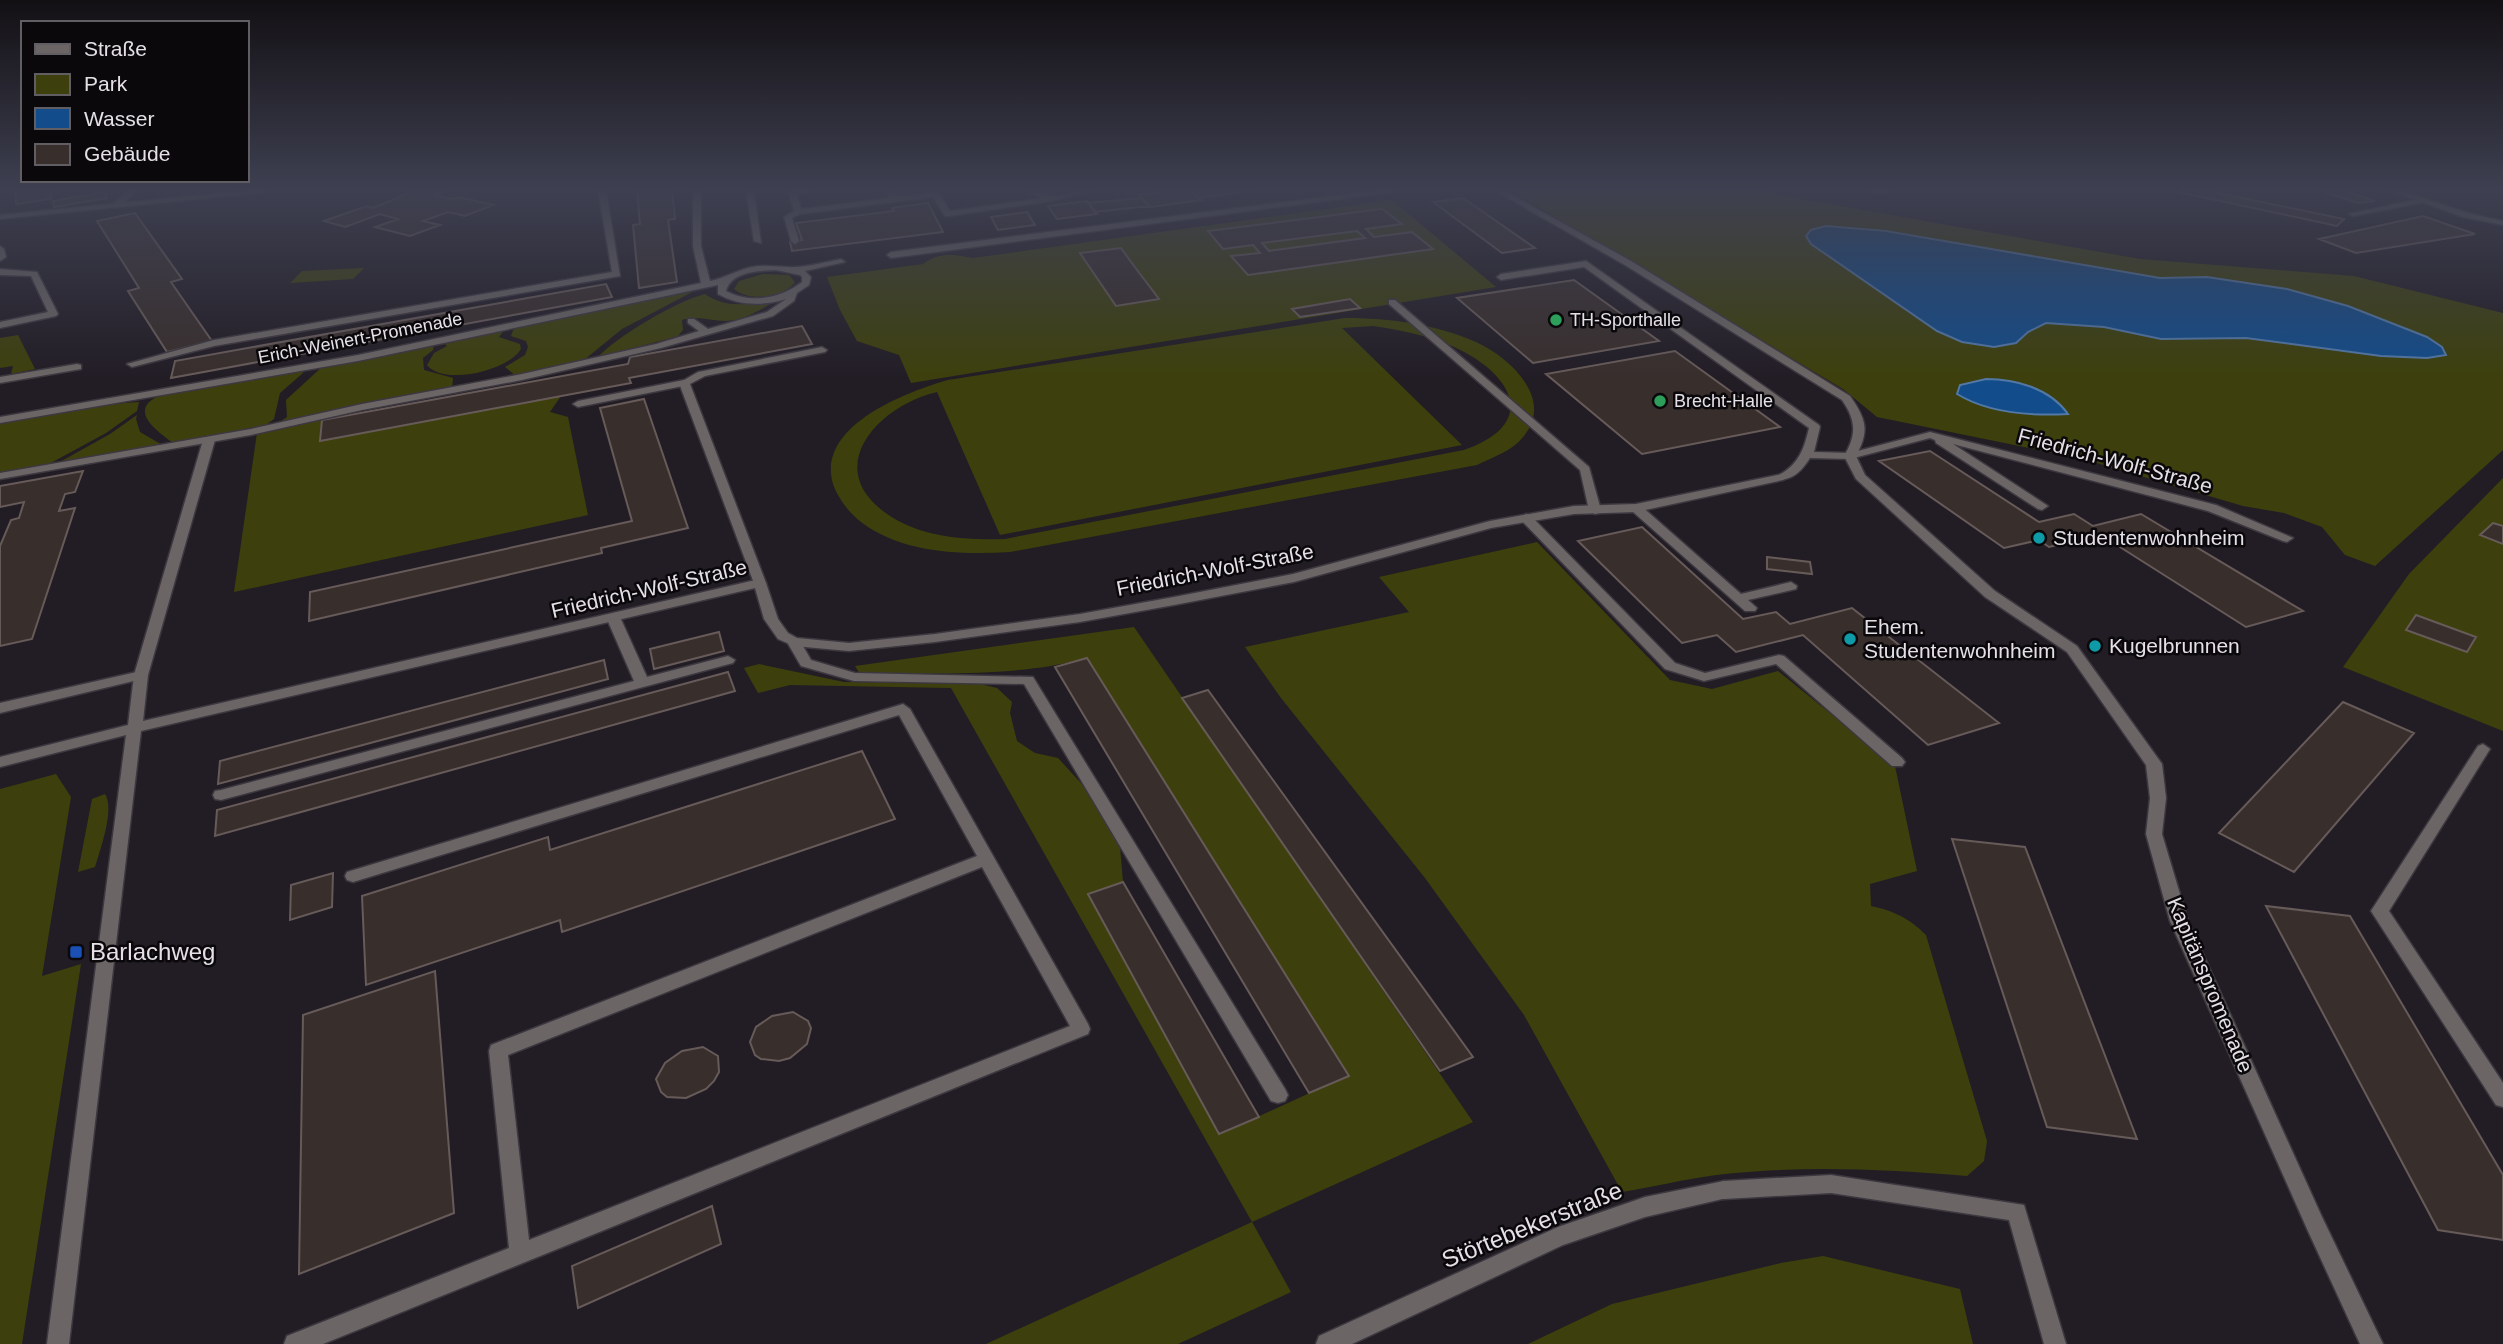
<svg xmlns="http://www.w3.org/2000/svg" width="2503" height="1344" viewBox="0 0 2503 1344" font-family="Helvetica,sans-serif">
<style>
.green{fill:#3d400c;fill-rule:evenodd}
.water{fill:#134c8a;stroke:#5278a6;stroke-width:2}
.building{fill:#382e2c;stroke:#675b59;stroke-width:2;fill-rule:evenodd}
.lines{fill:none;stroke-linecap:round;stroke-linejoin:round}
.service-casing{stroke:#3d3840;stroke-width:3}
.pedestrian-casing{stroke:#3d3840;stroke-width:3}
.minor-casing{stroke:#3d3840;stroke-width:3}
.service{fill:#6b6665;fill-rule:evenodd}
.pedestrian{fill:#6b6665;fill-rule:evenodd}
.minor{fill:#6b6665;fill-rule:evenodd}
.leisure-dot{fill:#2e9e5b;stroke:#0a080b;stroke-width:2.5}
.culture-dot{fill:#0f9aa8;stroke:#0a080b;stroke-width:2.5}
.transit-dot{fill:#1a4fb4;stroke:#0a080b;stroke-width:2.5}
.labels{text-anchor:middle;stroke-width:5;stroke-linejoin:round;paint-order:stroke}
.far-poi-label{font-size:18px;fill:#e4e0e6;stroke:#0a080b;text-anchor:start}
.far-street-label{font-size:18px;fill:#e4e0e6;stroke:#0a080b}
.street-label{font-size:21px;fill:#e4e0e6;stroke:#0a080b}
.poi-label{font-size:21px;fill:#e4e0e6;stroke:#0a080b;text-anchor:start}
.near-poi-label{font-size:24px;fill:#e4e0e6;stroke:#0a080b;text-anchor:start}
.near-street-label{font-size:24px;fill:#e4e0e6;stroke:#0a080b}
</style>
<rect width="100%" height="100%" fill="#221d25"/>
<path class="green" d="M1510 190H1769L1772 194 2140 259 2354 276 2503 313V450L2375 566 2345 555 2322 527 2284 513 2243 506 2083 459 1877 417 1843 389Z
M1392 200 1496 287 911 383 899 355 857 341 840 310 827 277 923 264C938 252 955 254 973 258Z
M364 268 353 279 290 283 302 271Z
M763 274 789 275 795 282C784 298 748 302 734 289L739 281Z
M696 290 622 329 584 360 516 376 505 367 525 355 528 347 526 341 511 336 514 328Z
M705 294C729 311 755 303 782 297 765 307 746 320 726 321 710 321 698 315 682 320L683 330 678 336 597 358C617 336 677 301 705 294Z
M1345 318C1390 318 1435 324 1476 342 1511 358 1555 400 1523 437 1512 451 1493 457 1477 465L1010 552C960 555 902 553 861 522 849 513 838 498 833 484 816 426 906 392 948 380ZM1373 326C1400 330 1427 335 1452 346 1511 372 1542 423 1464 450L1005 539C966 540 924 538 890 516 819 470 877 406 937 392L1000 535 1462 445 1342 328Z
M505 329 499 337 520 344 521 349C508 371 443 386 427 365L434 353 447 346 443 342Z
M18 335 35 369 11 374 13 366 0 368V338Z
M434 344 433 350 423 358 424 370 453 378 452 388 274 426 287 417 286 400 323 366Z
M300 369 304 370 303 373 280 393 274 419 262 428 173 443C156 430 125 409 163 394Z
M561 396 550 412 568 417 588 515 234 592 257 433 322 420 320 441Z
M139 402 137 411 106 433 49 464 0 474V423L98 405Z
M137 415 136 419 140 432 164 446 58 463 110 434Z
M2503 478V731L2343 667 2409 574Z
M1537 542 1670 680 1712 689 1778 671 1895 766 1917 871 1870 884 1871 906C1894 911 1909 918 1926 935L1987 1141 1984 1161 1967 1176C1884 1169 1800 1165 1716 1175 1685 1179 1653 1187 1622 1192L1524 1015 1425 878 1281 698 1245 647 1409 612 1379 577Z
M1134 627 1473 1122 1252 1222 1291 1292 1178 1344H986L1252 1222 951 688 790 685 758 693 744 668 759 664 844 682 980 684 997 688 1012 702 1010 713 1017 741 1035 753 1058 758 1090 793 1120 847 1123 882 1088 895 1220 1134 1349 1075 1087 658C1015 678 935 672 860 674L855 666Z
M56 774 71 797 42 976 81 964 22 1344H0V789Z
M105 794C115 809 100 850 95 867L78 872 92 799Z
M1823 1256 1960 1289 1973 1344H1528L1612 1304 1781 1263Z"/>
<path class="water" d="M1826 226 1886 231 2160 278 2207 277 2287 289 2348 306 2427 337 2442 347 2446 355 2427 358 2381 356 2246 338 2161 339 2104 327 2046 323 2028 332 2016 343 1994 347 1962 342 1937 331 1811 244 1806 236 1811 230Z
M1986 379C2015 379 2050 388 2068 414 2032 416 1988 413 1957 394L1960 385Z"/>
<path class="building" d="M16 190H51V199L16 204Z
M416 190H451L434 195 452 199 459 197 493 205 465 216 448 212 423 221 440 225 410 236 375 227 398 219 380 214 345 227 324 221 367 206 373 208Z
M637 190H672L675 219 668 220 677 282 639 288 633 225 640 224Z
M1173 190H1189L1201 200 1151 207 1138 195Z
M1189 190H1252L1200 198Z
M2182 190H2203L2344 219 2337 226 2179 192Z
M2319 190H2343L2375 201 2358 203Z
M105 192 107 198 54 207 53 201Z
M1140 198 1150 206 1095 212 1088 203Z
M1463 198 1535 248 1502 253 1433 202Z
M1087 201 1097 214 1057 219 1048 206Z
M928 203 943 232 792 251 790 242 802 240 796 223 894 211 892 208Z
M1382 209 1402 224 1366 229 1374 237 1412 232 1433 249 1248 275 1231 256 1260 253 1253 245 1223 249 1208 231ZM1357 231 1365 238 1269 251 1262 243Z
M1027 212 1035 225 998 230 991 217Z
M135 213 182 279 171 282 212 341 167 352 128 291 139 288 97 221Z
M2423 216 2475 234 2356 253 2319 239Z
M1121 248 1134 266 1159 299 1116 306 1080 253Z
M1574 280 1659 341 1533 363 1457 298Z
M606 284 612 297 171 378 175 361Z
M1350 299 1360 308 1300 317 1292 309Z
M802 326 812 344 629 378 631 383 320 441 322 420 628 364 630 357Z
M1675 351 1780 427 1642 454 1546 374Z
M644 399 688 528 601 548 602 553 309 621 310 592 632 521 600 408Z
M1930 451 2039 522 2074 514 2093 526 2141 514 2303 611 2246 627 2101 535 2049 547 2039 540 2004 548 1879 461Z
M83 471 75 492 65 494 59 511 75 508 32 639 0 646V546L11 520 19 518 24 502 0 507V486Z
M2493 523 2503 526V544L2480 535Z
M1642 527 1743 619 1776 612 1790 624 1852 608 1999 723 1928 745 1803 635 1736 652 1717 635 1682 643 1578 541Z
M1767 557 1810 562 1812 574 1767 569Z
M2416 615 2476 637 2467 652 2406 630Z
M719 632 724 651 654 669 650 649Z
M1087 658 1349 1076 1309 1093 1055 667Z
M604 660 608 679 218 784 220 761Z
M728 672 735 691 215 836 217 810Z
M1208 690 1473 1057 1440 1071 1182 698Z
M2343 702 2414 733 2294 872 2219 833Z
M862 751 895 819 562 932 560 920 366 985 362 896 548 837 550 850Z
M1952 839 2025 847 2137 1139 2047 1127Z
M333 873 332 907 290 920 291 885Z
M1123 882 1259 1117 1219 1134 1088 894Z
M2266 906 2350 916 2503 1175V1240L2438 1230Z
M435 971 454 1213 299 1274 303 1015Z
M793 1012 808 1021 811 1028 807 1044 790 1058 779 1061 761 1059 755 1055 750 1042 756 1027 772 1016Z
M703 1047 718 1056 719 1072 714 1081 706 1089 686 1098 667 1097 661 1092 656 1079 665 1063 682 1051Z
M712 1206 721 1244 578 1308 572 1266Z"/>
<g class="lines">
<g class="service-casing">
<path id="service" d="M129 190H137L120 207H114V203Z
M746 190H754L761 243 754 241Z
M788 190H817L797 194 801 209 889 198 886 190H894L897 197 935 192H938L950 211 1042 198 1025 190C1036 190 1044 196 1053 196 1067 196 1079 189 1093 190L1052 201 948 216H945L933 197 800 214 792 218 799 241 795 244 791 241 784 217 794 211Z
M1865 190H1895C1888 194 1872 194 1865 190Z
M2423 198 2427 200 2426 202 2353 216 2349 214Z
M1586 261 1819 425 1820 427 1814 452 1850 453 1930 432 2216 505 2293 538 2287 542 2283 541 2208 511 1953 444 2048 506 2042 510 2038 509 1936 443 1935 440 1930 438 1850 459 1810 458C1803 469 1793 481 1779 479V475C1799 464 1804 449 1809 428L1584 267 1501 280 1497 277 1501 274Z
M0 269 37 272 58 314 56 316 0 328V322L48 312 31 276 0 275Z
M1389 300H1395L1589 467 1601 510 1599 513 1595 514 1589 510 1580 470 1389 304Z
M822 347 827 350 825 352 705 376 690 384 766 583 760 587 755 586 679 383 698 372Z
M77 364 81 365V369L0 383V377Z
M1636 504 1640 505 1741 594 1791 582 1797 586 1796 589 1748 600 1757 608 1755 611H1745L1632 511 1630 508Z
M1526 514 1530 515 1675 663 1705 673 1779 655 1784 656 1902 758 1905 762 1902 766H1892L1776 664 1704 681 1665 669 1522 521 1520 518Z
M613 613 620 617 647 677 728 656 735 660 733 663 221 800 215 799 213 795 215 791 221 790 634 681 606 617Z
M794 638 799 639 811 660 855 673 1033 677 1285 1089 1288 1095 1285 1101 1278 1103 1271 1101 1024 684 854 681 801 666 787 642Z
M141 671 146 672 148 675 146 678 0 713V703Z
M903 704 910 709 1088 1024 1090 1029 1088 1034 323 1344H284L287 1336 509 1248 489 1051 491 1045 977 856 899 715 353 882 347 880 345 876 347 872ZM982 867 1070 1026 529 1240 508 1055Z
M1831 1175 2024 1205 2066 1344H2044L2009 1220 1831 1193 1724 1199 1717 1197 1714 1190 1717 1183 1724 1181Z"/>
</g>
<g class="pedestrian-casing">
<path id="pedestrian" d="M598 190H606L620 276 214 346 132 367 127 364 214 340 612 272Z
M693 190H701V246L710 281C725 278 737 270 752 267 767 264 782 268 797 267 811 266 826 262 841 259L845 262 805 271 811 277 809 285 797 293 794 301 773 316 661 348 522 380 362 410 251 435 0 479V473L251 429 362 404 522 374 656 344 699 331 688 323V319H694L708 329 767 312 786 299C763 306 739 306 718 294V285L358 361 0 423V417L358 355 701 283 693 246ZM776 270 800 275 802 277V282C780 299 750 304 726 291 731 271 759 271 776 270Z
M1379 190H1397L1393 192 891 258 887 255 891 252Z
M1494 190H1503L1631 261 1850 396C1866 419 1870 430 1856 456L1865 475 1995 591 2077 646 2162 764 2166 798 2162 834 2188 921 2322 1217 2383 1344H2360L2308 1231 2170 921 2146 834 2150 798 2146 765 2067 652 1985 597 1856 479 1844 456C1857 435 1856 420 1842 400L1625 265Z
M684 380 688 381V385L578 407 573 404 578 401Z"/>
</g>
<g class="minor-casing">
<path id="minor" d="M250 190H272L268 192 0 219V215Z
M2388 190H2398L2468 213 2503 221V225L2463 217Z
M0 246 4 249 6 257 0 261Z
M209 437 215 440 148 675 143 721 760 579 766 583 778 619 788 633 797 638 849 643 935 634 1080 614 1174 597 1293 574 1490 521 1574 506 1636 504 1783 474 1789 477 1783 480 1636 512 1574 514 1491 528 1294 582 1174 605 1080 622 935 642 849 651 794 646 778 639 764 619 755 588 141 731 69 1344H47L126 735 0 767V757L128 725 134 675 203 440Z
M2483 744 2490 749 2389 911 2503 1083V1107L2496 1105 2371 911 2478 746Z
M1724 1181 1731 1183 1734 1190 1731 1197 1645 1217 1563 1245 1352 1344H1316L1319 1336 1558 1227 1645 1197Z"/>
</g>
<use href="#service" class="service"/>
<use href="#pedestrian" class="pedestrian"/>
<use href="#minor" class="minor"/>
</g>
<linearGradient id="sky" x2="0" y2="1"><stop stop-color="#131014"/><stop offset="0.5" stop-color="#3e4051"/><stop offset="1" stop-color="#3e4051" stop-opacity="0"/></linearGradient>
<rect width="2503" height="378" fill="url(#sky)"/>
<g class="leisure-dot">
<circle cx="1556" cy="320" r="7"/>
<circle cx="1660" cy="401" r="7"/>
</g>
<g class="culture-dot">
<circle cx="2039" cy="538" r="7"/>
<circle cx="1850" cy="639" r="7"/>
<circle cx="2095" cy="646" r="7"/>
</g>
<rect class="transit-dot" x="69" y="945" width="14" height="14" rx="3.5"/>
<g class="labels">
<g class="far-poi-label">
<text x="1570" y="326">TH-Sporthalle</text>
<text x="1674" y="407">Brecht-Halle</text>
</g>
<g class="far-street-label">
<text transform="translate(360 338) rotate(-11)" y="6">Erich-Weinert-Promenade</text>
</g>
<g class="street-label">
<text transform="translate(2115 461) rotate(15)" y="7">Friedrich-Wolf-Straße</text>
<text transform="translate(1215 570) rotate(-11)" y="7">Friedrich-Wolf-Straße</text>
<text transform="translate(649 589) rotate(-13)" y="7">Friedrich-Wolf-Straße</text>
<text transform="translate(2210 985) rotate(67)" y="7">Kapitänspromenade</text>
</g>
<g class="poi-label">
<text x="2053" y="545">Studentenwohnheim</text>
<text x="1864" y="634">Ehem.<tspan x="1864" dy="24">Studentenwohnheim</tspan></text>
<text x="2109" y="653">Kugelbrunnen</text>
</g>
<g class="near-poi-label">
<text x="90" y="960">Barlachweg</text>
</g>
<g class="near-street-label">
<text transform="translate(1532 1225) rotate(-22)" y="8">Störtebekerstraße</text>
</g>
</g>
<rect x="21" y="21" width="228" height="161" fill="#0a080b" stroke="#615e63" stroke-width="2"/>
<rect x="35" y="44" width="35" height="10" fill="#6b6665" stroke="#615e63" stroke-width="2"/>
<text x="84" y="56" font-size="21" fill="#e4e0e6">Straße</text>
<rect x="35" y="74" width="35" height="21" fill="#3d400c" stroke="#615e63" stroke-width="2"/>
<text x="84" y="91" font-size="21" fill="#e4e0e6">Park</text>
<rect x="35" y="108" width="35" height="21" fill="#134c8a" stroke="#615e63" stroke-width="2"/>
<text x="84" y="126" font-size="21" fill="#e4e0e6">Wasser</text>
<rect x="35" y="144" width="35" height="21" fill="#382e2c" stroke="#615e63" stroke-width="2"/>
<text x="84" y="161" font-size="21" fill="#e4e0e6">Gebäude</text>
</svg>
